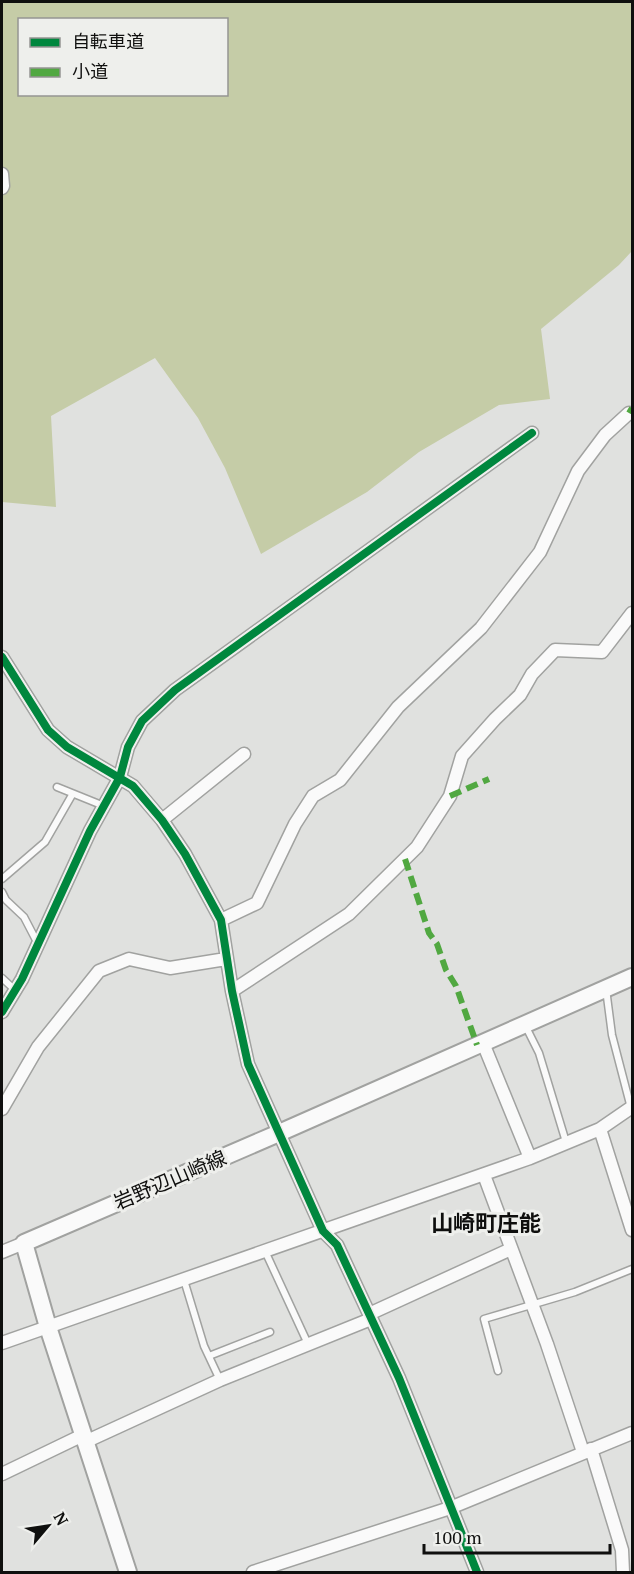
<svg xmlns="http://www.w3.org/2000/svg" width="634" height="1574" viewBox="0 0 634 1574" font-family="'PT Serif','Noto Sans JP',serif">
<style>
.green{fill:#c5cca7;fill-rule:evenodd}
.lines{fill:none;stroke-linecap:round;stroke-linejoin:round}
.service-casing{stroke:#a1a2a0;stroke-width:9}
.minor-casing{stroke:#a1a2a0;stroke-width:15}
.secondary-casing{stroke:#a1a2a0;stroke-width:20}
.service{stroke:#fafafa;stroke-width:6}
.minor{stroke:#fafafa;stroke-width:12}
.secondary{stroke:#fafafa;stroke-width:16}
.quiet{stroke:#51a841;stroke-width:6;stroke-dasharray:12 6;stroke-linecap:butt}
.cycleway-casing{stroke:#eeefec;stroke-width:11}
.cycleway{stroke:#00873e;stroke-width:8}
.labels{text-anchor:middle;stroke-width:6;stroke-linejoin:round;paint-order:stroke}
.street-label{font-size:20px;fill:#0f0f0e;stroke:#eeefec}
.quarter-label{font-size:22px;font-weight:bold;fill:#0f0f0e;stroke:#eeefec}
</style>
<rect width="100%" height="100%" fill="#e0e1df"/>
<path class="green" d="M2 2H632V251L619 265 541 329 550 399 499 405 419 452 367 492 261 554 225 468 198 418 155 358 51 416 56 507 2 502ZM20 20H226V94H20Z"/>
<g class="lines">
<g class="service-casing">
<path id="service" d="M57 787 104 806
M2 879 45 842 72 795
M2 892 6 900 24 917 37 942
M2 978 15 990
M606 989 612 1035 631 1108
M525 1025 539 1053 566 1142
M265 1251 308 1344
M184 1280 204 1346 220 1380
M209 1356 270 1332
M498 1371 484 1319 575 1292 632 1269"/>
</g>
<g class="minor-casing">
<path id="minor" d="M2 174 3 186 2 188
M2 657 48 730 67 747 133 786 162 820 185 854 221 920 232 991 248 1064 323 1231 337 1245 399 1378 477 1572
M162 820 244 754
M221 920 257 903 295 824 313 796 340 780 398 707 481 628 540 552 578 471 605 435 629 413
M232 991 349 914 417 847 450 796 462 756 495 719 520 695 532 674 555 650 602 652 632 613
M2 1012 22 979 90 831 120 777 128 747 142 721 175 690 532 433
M483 1043 530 1158
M2 1109 38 1047 99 971 129 959 170 968 226 959
M600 1129 632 1230
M484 1175 547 1344 583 1452
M2 1252 24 1243
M369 1314 511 1249
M2 1343 530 1158 600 1129 632 1107
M85 1442 220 1380 371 1319
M591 1449 622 1550 623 1572
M2 1474 83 1435
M253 1572 450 1508 632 1433"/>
</g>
<g class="secondary-casing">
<path id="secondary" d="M128 1572 48 1327 24 1243 279 1133 632 977"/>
</g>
<use href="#service" class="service"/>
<use href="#minor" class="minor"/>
<use href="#secondary" class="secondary"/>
<path class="quiet" d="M629 413 632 408
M450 796 489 779
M405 859 429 933 437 944 446 970 456 986 477 1045"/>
<g class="cycleway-casing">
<path id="cycleway" d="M2 657 48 730 67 747 133 786 162 820 185 854 221 920 232 991 248 1064 323 1231 337 1245 399 1378 477 1572
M2 1012 22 979 90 831 120 777 128 747 142 721 175 690 532 433"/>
</g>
<use href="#cycleway" class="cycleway"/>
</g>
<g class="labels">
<g class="street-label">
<text transform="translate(170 1180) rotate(-23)" y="7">岩野辺山崎線</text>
</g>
<g class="quarter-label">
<text x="486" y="1231">山崎町庄能</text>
</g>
</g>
<rect width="634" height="1574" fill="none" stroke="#0f0f0e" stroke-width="6"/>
<rect x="18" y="18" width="210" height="78" fill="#eeefec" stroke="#959593" stroke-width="1.5"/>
<rect x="30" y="38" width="30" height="9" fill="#00873e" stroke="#959593" stroke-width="1.5"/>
<text x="72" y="48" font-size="18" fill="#0f0f0e">自転車道</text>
<rect x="30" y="68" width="30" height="9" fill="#51a841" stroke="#959593" stroke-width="1.5"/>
<text x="72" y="78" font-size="18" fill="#0f0f0e">小道</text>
<g transform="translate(48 1526) rotate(61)" stroke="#eeefec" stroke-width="4.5" paint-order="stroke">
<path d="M0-4.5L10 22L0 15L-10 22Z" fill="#0f0f0e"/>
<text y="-9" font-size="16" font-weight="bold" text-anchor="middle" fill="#0f0f0e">N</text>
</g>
<path d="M424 1544v9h186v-9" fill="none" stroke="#0f0f0e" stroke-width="3"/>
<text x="433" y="1544" font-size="18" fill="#0f0f0e" stroke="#eeefec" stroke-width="4.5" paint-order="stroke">100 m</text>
</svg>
